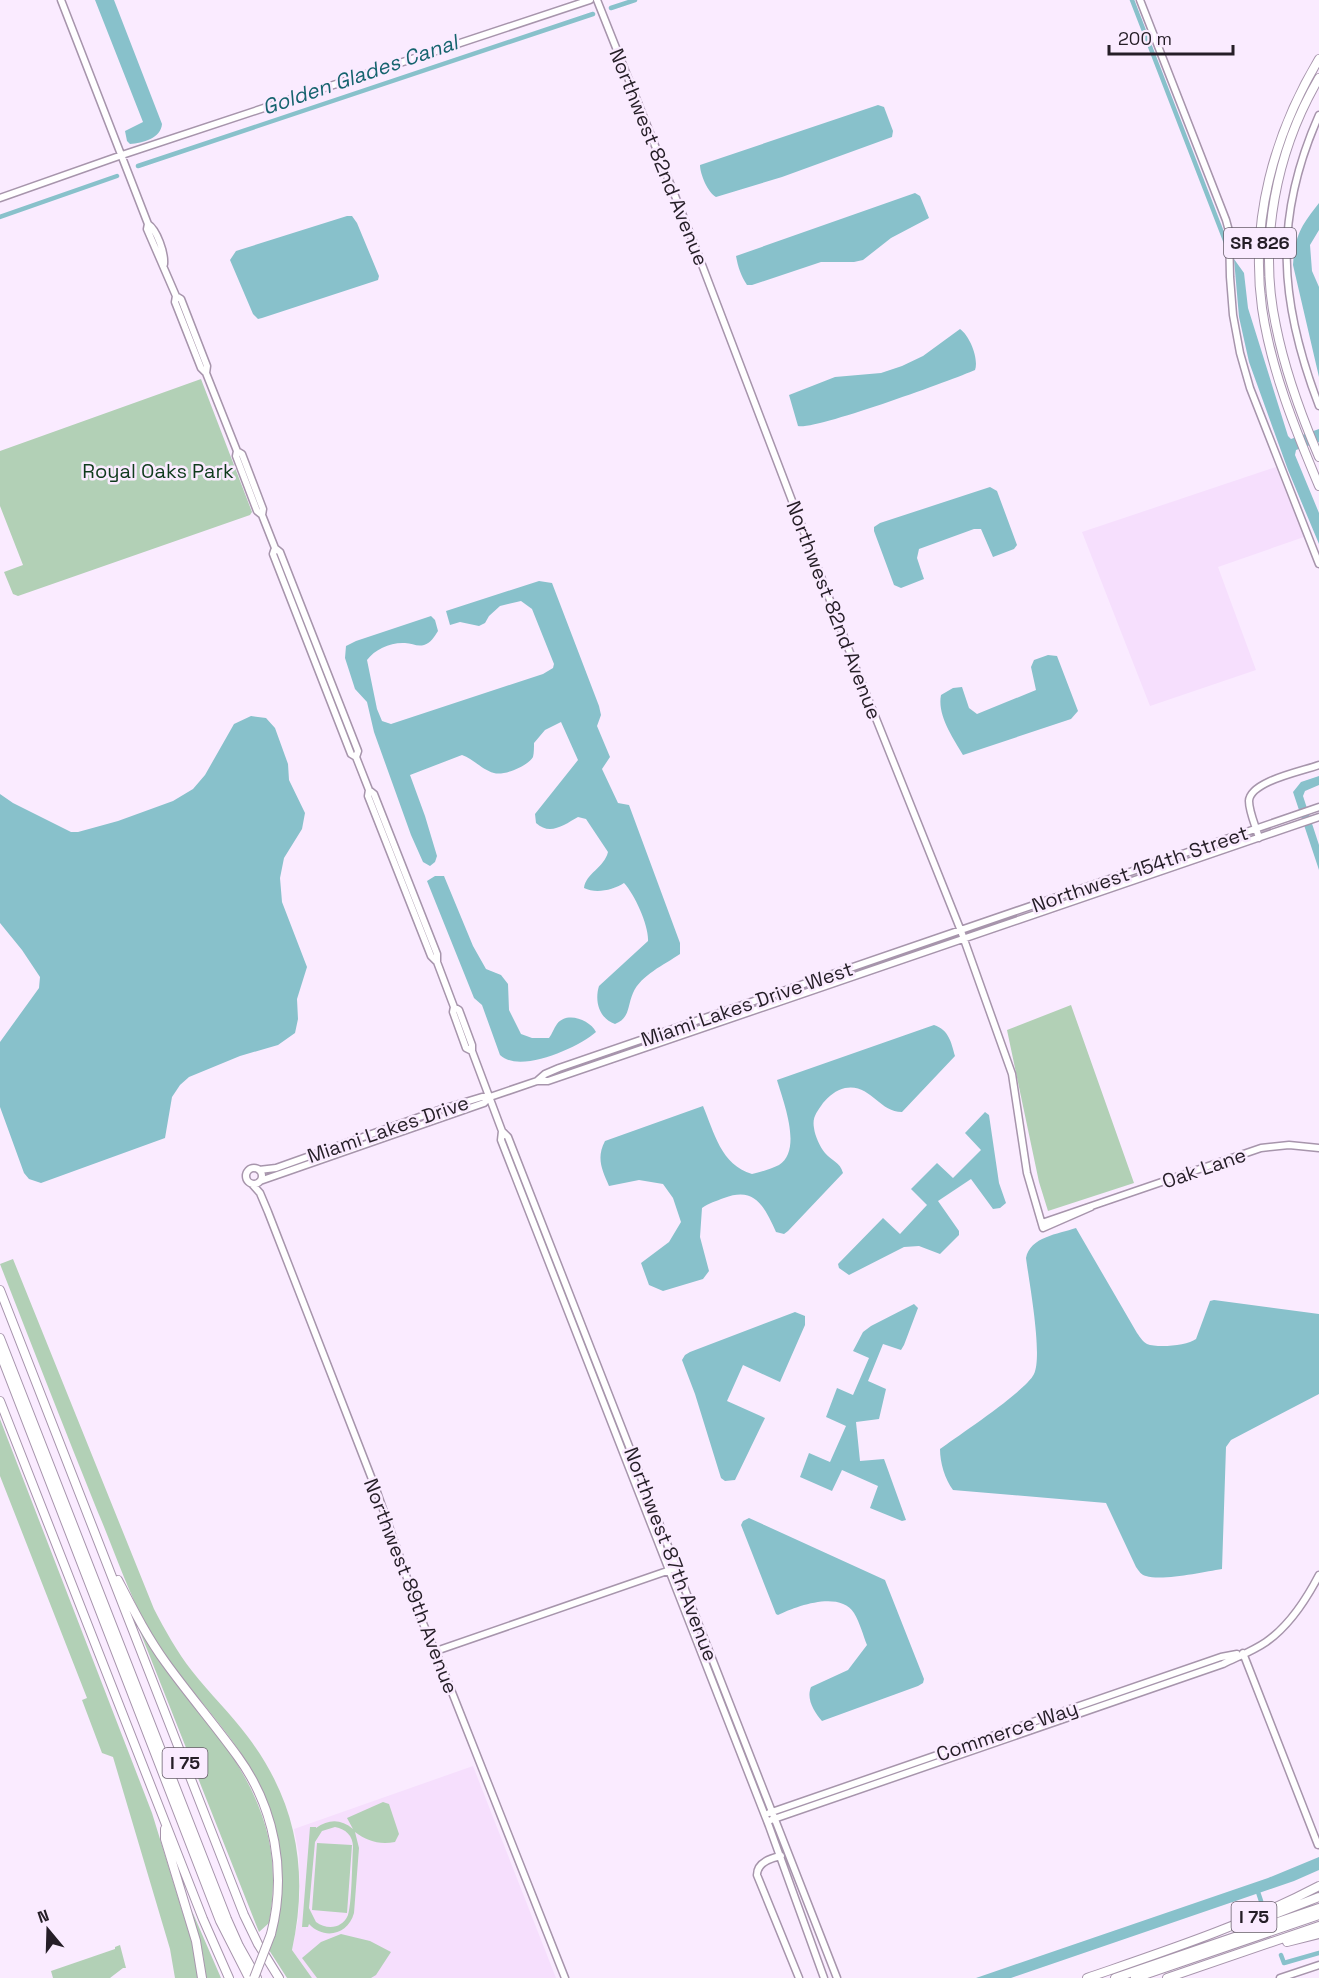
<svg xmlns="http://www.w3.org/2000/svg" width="1319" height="1978" viewBox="0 0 1319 1978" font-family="'Space Grotesk',sans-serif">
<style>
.built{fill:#f6dffd}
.green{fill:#b2d0b6;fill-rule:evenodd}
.water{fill:#88c1cb}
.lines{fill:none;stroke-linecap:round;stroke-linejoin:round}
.canal{stroke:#88c1cb;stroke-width:4.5}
.secondary-casing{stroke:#a795ac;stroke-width:9}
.highway-casing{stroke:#a795ac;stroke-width:10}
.secondary{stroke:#fff;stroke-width:6}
.highway{stroke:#fff;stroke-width:8}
.highway-bridge-casing{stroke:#a795ac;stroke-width:10;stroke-linecap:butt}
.highway-bridge{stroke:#fff;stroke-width:8}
.labels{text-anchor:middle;stroke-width:5;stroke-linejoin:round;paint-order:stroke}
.shield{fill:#faebff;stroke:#655c68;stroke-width:1.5}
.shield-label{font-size:18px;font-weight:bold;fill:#251e27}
.street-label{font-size:20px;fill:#251e27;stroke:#faebff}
.park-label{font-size:20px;fill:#0f3b1c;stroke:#faebff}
.water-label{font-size:21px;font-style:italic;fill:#15636e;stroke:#faebff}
</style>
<rect width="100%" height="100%" fill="#faebff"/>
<path class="built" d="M1276 467 1304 537 1218 567 1256 670 1150 706 1082 532Z
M473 1766 556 1978H312L292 1950 298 1920 300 1892 299 1855 294 1829Z"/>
<path class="green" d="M201 379 252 512 250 515 18 596 13 594 4 572 23 565 0 506V451Z
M1071 1005 1134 1183 1048 1211 1039 1182 1007 1030Z
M13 1259 154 1609C165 1630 177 1652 192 1671 210 1694 231 1714 248 1737 297 1802 309 1872 292 1950L312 1978H287L269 1950C285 1901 286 1856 269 1807 244 1737 180 1688 145 1623 126 1587 113 1547 97 1510 64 1428 32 1346 0 1264Z
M0 1419 152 1813 192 1943 198 1978H175L170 1949 113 1757 102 1753 82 1700 87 1698 0 1476Z
M139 1629C150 1636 171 1670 180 1683 237 1761 288 1819 269 1923L259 1932Z
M383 1802 389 1804 399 1834 395 1842C379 1845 367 1841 355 1832L359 1848 354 1913C348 1935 324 1940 309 1924L308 1927H302L310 1827H316V1828C329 1819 341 1819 353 1829L347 1818ZM335 1827C346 1829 353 1836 353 1847 352 1863 352 1902 348 1915 342 1929 327 1930 316 1922L309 1908 315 1842 322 1831Z
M317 1843 352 1845 347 1913 312 1910Z
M192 1911 221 1978H206L203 1955Z
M341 1934 370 1941 391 1952 376 1975 371 1978H317L302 1958 321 1942Z
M120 1945 126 1968H123L110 1978H53L51 1971 115 1949V1947Z"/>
<path class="water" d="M95 0H114L162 124C161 138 143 143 130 144L127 141 125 131 143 122Z
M878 105 884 107 893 131 892 137 782 177 716 197C708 193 700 174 700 165Z
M915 193 920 196 929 218 891 238 863 260 854 262H821L752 285H747C741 276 738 267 736 256Z
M1319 203V230L1310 245 1312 271 1319 287V377L1293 265C1295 235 1301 226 1319 203Z
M347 216H352L357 223 379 276 378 280 262 318 258 319 253 314 230 260 236 251Z
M1234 259 1244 273 1248 308 1288 436 1291 439 1319 429V442L1296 450 1295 455 1319 513V544L1288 470 1249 362 1239 317Z
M960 329C970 336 979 359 975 370 952 380 813 431 798 426L789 395 835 377 881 373 902 366 923 356Z
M990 487 997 491 1017 545 1014 549 993 557 981 529H974L919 549 917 558 924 579 901 588 894 585 874 531V527L880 523Z
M539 581 552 583 599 706 601 715 597 726 610 757 602 769 618 803 629 805 680 943V954C664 965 641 975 633 993 627 1007 630 1018 615 1024 600 1019 594 1002 599 986L648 941C649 926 635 895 624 883 613 890 596 894 584 888 586 873 604 868 608 852L586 819 578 817C564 825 550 836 536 823L535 814 578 760 561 722 545 730 534 743C534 747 534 753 533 757 528 766 504 776 494 773 482 770 474 759 462 755L410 775 425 816 437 856 435 862 430 866 423 862 411 835 374 732 367 702 355 689 345 658 346 646 356 641 431 616 435 620 438 631C434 637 431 643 424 645 417 647 412 643 405 643 391 642 375 649 367 660L377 709 382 721 391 724 543 674 553 668 554 664 532 609 521 601 500 606 489 616 485 623 479 626 460 622 450 625 446 611Z
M1048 655 1057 656 1078 711 1071 719 963 755C953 738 937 715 941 695L953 688 962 687 969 708 977 714 1036 690 1031 667 1034 660Z
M251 716 266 718 275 728 288 764 289 780 305 813 302 829 284 858 280 878 282 902 307 967 297 999 298 1019 295 1033 278 1045 240 1056 189 1077 180 1085 172 1097 165 1138 41 1183 29 1179 24 1173 0 1107V1042L39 988 40 977 22 950 0 923V794L13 803 71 832H78L118 821 173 801 193 789 205 775 234 724Z
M1319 776V785L1305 791 1303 796 1319 845V870L1293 792 1301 782Z
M435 876H444L473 946 486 969 501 975 508 984 509 1010 521 1034 532 1038H549C552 1034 554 1028 557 1024 567 1011 590 1020 596 1032 578 1048 519 1074 500 1055L482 1005 474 998 427 881Z
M934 1025C949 1030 951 1042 955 1056L902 1112C879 1112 870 1083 845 1088 836 1090 829 1096 823 1103 817 1112 812 1117 814 1128 815 1136 820 1147 825 1153 832 1161 840 1162 843 1173L788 1231 784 1234 776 1232C764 1206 755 1186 724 1198 716 1201 709 1203 702 1208L700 1237 709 1271 703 1279 663 1291 649 1285 641 1263 669 1242 681 1222 673 1198 663 1184 639 1180 609 1186C602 1170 596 1158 605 1141L703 1106C714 1132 721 1165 752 1174 761 1172 771 1169 779 1165 803 1150 783 1101 777 1080Z
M985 1112 989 1115 999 1183 1006 1203 1000 1208 993 1209 971 1179 938 1201 959 1231V1235L940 1254 919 1246 904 1247 849 1275 839 1268 838 1264 883 1218 900 1234 927 1205 911 1189 937 1163 953 1178 981 1150 965 1133Z
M1076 1228 1137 1333C1140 1337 1143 1342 1147 1344 1157 1348 1187 1346 1196 1339L1210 1301 1214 1300 1319 1314V1394L1231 1440 1226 1447 1222 1569C1203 1572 1163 1581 1146 1576 1141 1575 1139 1571 1136 1567L1106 1503 953 1490C945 1479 940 1463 940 1449 959 1435 1026 1391 1034 1374 1043 1355 1029 1282 1026 1258 1030 1237 1058 1234 1076 1228Z
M914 1304 918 1308 904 1345 901 1350 883 1344 868 1381 886 1389 879 1419 856 1422 860 1461 884 1459 906 1520 902 1521 870 1508 878 1486 842 1470 832 1491 800 1477 809 1453 830 1462 846 1426 826 1417 837 1388 853 1395 869 1358 853 1351 863 1332 871 1326Z
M795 1312 805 1316V1325L780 1382 743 1365 727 1401 765 1418 735 1480 725 1481 721 1478 695 1394 682 1360 685 1355 690 1352Z
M749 1518 885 1580 924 1679 923 1683 918 1686 822 1721C814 1712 806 1699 811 1687L848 1670 867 1645C863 1635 860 1623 854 1613 840 1590 796 1606 778 1615L776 1614 741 1525 743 1521Z
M1319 1857V1870L1294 1881 1011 1978H976L1268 1878Z"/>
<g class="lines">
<path class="canal" d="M1132 0 1226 243
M611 8 635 0
M138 166 593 14
M0 217 117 176
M1257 1889 1261 1901
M1281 1955 1284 1963 1319 1953"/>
<g class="secondary-casing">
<path id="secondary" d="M61 0 148 224 147 229 176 296 175 302 201 368 206 373 237 451 236 456 257 511 262 515 275 548 273 554 351 754 356 757 369 790 374 794 437 954V962L454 1007 459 1010 472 1045V1051L502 1131 501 1140 769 1826 824 1978
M597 0 691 236 857 671 961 931 1012 1074 1027 1173 1043 1228 1091 1207
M1140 0 1226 220 1229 231 1230 277 1233 315 1240 353 1250 388 1319 564
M1319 115C1273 219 1279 301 1319 406
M0 198 122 155 590 0
M148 224C157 230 165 253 164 264
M176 296 181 299 207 366 206 373
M237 451 242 454 263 509 262 515
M275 548 280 552 358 751 356 757
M369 790 368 796 431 956 437 962
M1259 838C1256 827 1249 812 1249 801 1250 781 1303 771 1319 765
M454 1007 453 1012 466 1048 472 1051
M537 1081 545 1074 559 1068 1319 807
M502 1131 508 1137 837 1978
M246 1176a8 8 0 1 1 16 0a8 8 0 1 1-16 0Z
M259 1170 276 1168 439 1110 482 1097H490
M260 1181 484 1103 490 1097 537 1081H548L1319 817
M252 1184 260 1193 268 1212 377 1492 422 1621 440 1662 565 1978
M1042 1223 1261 1148 1289 1145 1319 1148
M436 1651 673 1569
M1243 1653 1318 1845
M769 1813 1221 1657 1237 1654
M771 1820 1223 1664C1237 1657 1253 1651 1266 1642 1289 1626 1306 1600 1319 1575
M781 1856C771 1858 757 1862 757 1875L799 1978
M1280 1978 1319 1965"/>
</g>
<g class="highway-casing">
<path id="highway" d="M1319 59C1274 134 1250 221 1262 308 1271 370 1295 429 1319 486
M1319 78C1276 151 1258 243 1276 326 1285 371 1301 415 1319 457
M0 1290 244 1915 258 1944 279 1978
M0 1338 227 1919 239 1946 257 1978
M0 1353 220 1921 249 1978
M0 1401 203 1919 229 1978
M118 1580C133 1609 147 1637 166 1663 189 1695 215 1725 238 1757 275 1808 287 1873 271 1934
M165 1829V1839L196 1941 202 1978
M1239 1928 1319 1897
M1287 1942 1319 1934
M1087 1978C1165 1951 1245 1925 1319 1886
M1115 1978 1319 1908
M1135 1978 1319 1915
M1167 1978 1319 1926"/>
</g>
<use href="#secondary" class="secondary"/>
<use href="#highway" class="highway"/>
<g class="highway-bridge-casing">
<path id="highway-bridge" d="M254 1978 271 1934"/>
</g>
<use href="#highway-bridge" class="highway-bridge"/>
</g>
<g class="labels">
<g class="shield">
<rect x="1224" y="228" width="72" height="30" rx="4.5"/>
<rect x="162.5" y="1748" width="45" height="30" rx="4.5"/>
<rect x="1231.5" y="1902" width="45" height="30" rx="4.5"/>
</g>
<g class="shield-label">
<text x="1260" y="249">SR 826</text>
<text x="185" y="1769">I 75</text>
<text x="1254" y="1923">I 75</text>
</g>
<g class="street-label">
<text transform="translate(659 157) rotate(68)" y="7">Northwest 82nd Avenue</text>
<text transform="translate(834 610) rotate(69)" y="7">Northwest 82nd Avenue</text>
<text transform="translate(1140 869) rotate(-19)" y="7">Northwest 154th Street</text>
<text transform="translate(747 1004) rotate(-19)" y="7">Miami Lakes Drive West</text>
<text transform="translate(388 1129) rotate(-19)" y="7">Miami Lakes Drive</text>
<text transform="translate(1204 1168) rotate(-19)" y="7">Oak Lane</text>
<text transform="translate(671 1554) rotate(69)" y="7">Northwest 87th Avenue</text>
<text transform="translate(411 1586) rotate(69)" y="7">Northwest 89th Avenue</text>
<text transform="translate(1007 1731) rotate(-19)" y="7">Commerce Way</text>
</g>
<g class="park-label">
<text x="158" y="478">Royal Oaks Park</text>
</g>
<g class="water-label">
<text transform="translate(360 75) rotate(-19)" y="7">Golden Glades Canal</text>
</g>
</g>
<g transform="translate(48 1930) rotate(341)" stroke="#faebff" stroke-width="4.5" paint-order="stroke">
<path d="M0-4.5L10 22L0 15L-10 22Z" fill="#251e27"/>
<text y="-9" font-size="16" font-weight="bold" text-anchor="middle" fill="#251e27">N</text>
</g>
<path d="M1109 45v9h124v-9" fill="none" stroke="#251e27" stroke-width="3"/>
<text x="1118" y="45" font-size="18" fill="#251e27" stroke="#faebff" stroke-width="4.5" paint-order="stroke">200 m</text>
</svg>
